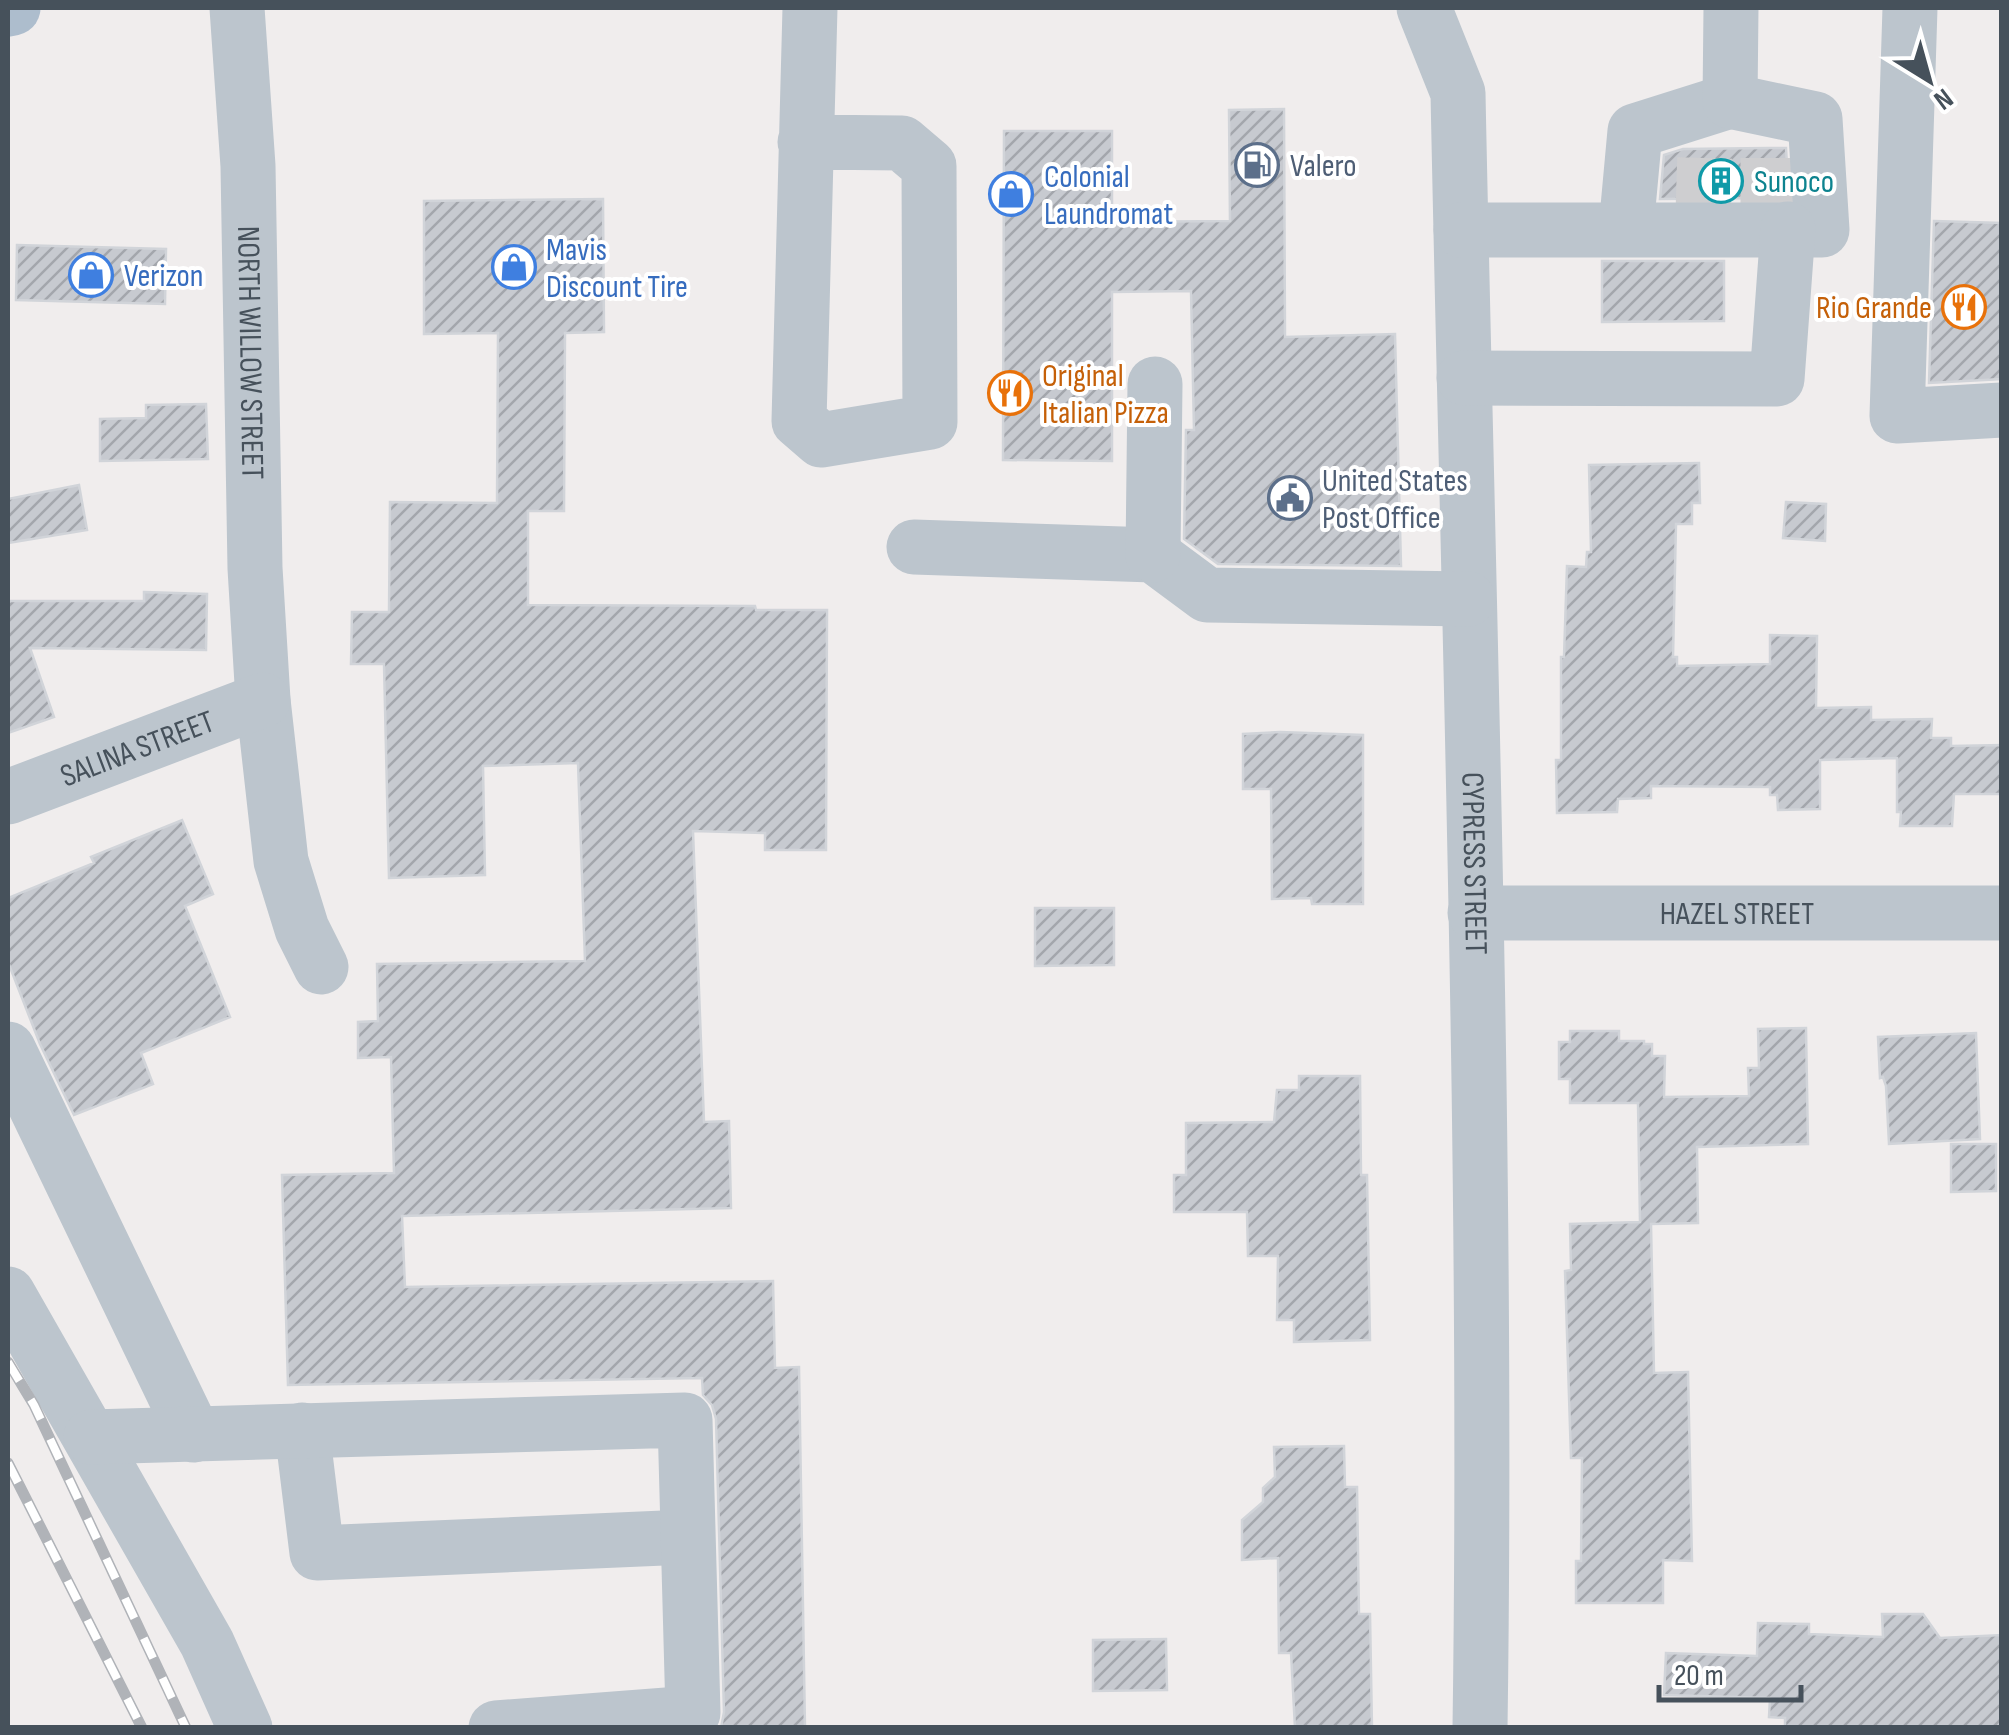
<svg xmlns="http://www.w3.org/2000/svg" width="2009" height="1735" viewBox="0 0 2009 1735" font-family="'Sofia Sans Condensed',sans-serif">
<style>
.building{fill:url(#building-hatch);stroke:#d1d4d9;stroke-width:2.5}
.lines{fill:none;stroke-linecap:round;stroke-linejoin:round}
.minor-tunnel{stroke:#ceced0;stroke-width:55;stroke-dasharray:55 28;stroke-linecap:butt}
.minor{stroke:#bcc5cd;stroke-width:55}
.major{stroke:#adbdcd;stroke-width:55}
.rail-casing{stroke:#b0b3b8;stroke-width:11}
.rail{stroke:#fff;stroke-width:8;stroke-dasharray:22;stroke-linecap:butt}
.labels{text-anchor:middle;stroke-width:8;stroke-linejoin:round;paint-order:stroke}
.service-label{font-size:32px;fill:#4e5e75;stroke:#fff;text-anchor:start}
.shop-label{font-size:32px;fill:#366cbe;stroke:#fff;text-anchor:start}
.culture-label{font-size:32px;fill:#0d838f;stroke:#fff;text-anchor:start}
.food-label{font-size:32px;fill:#c56008;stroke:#fff;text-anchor:end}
.street-label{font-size:32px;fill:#46515b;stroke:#fff}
</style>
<defs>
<pattern id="building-hatch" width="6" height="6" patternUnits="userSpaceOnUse" patternTransform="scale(2.5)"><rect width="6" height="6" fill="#c7cad0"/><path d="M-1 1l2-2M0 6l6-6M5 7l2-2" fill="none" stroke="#a3a6ac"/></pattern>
</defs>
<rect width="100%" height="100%" fill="#f0eded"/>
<path class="building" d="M1284 109 1285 337 1395 334 1401 566 1218 564 1184 539 1186 430H1194L1191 291 1112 292V461L1003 460 1004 131H1112V222L1230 221 1229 110Z
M1768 148H1786L1789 198 1660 199 1664 155 1683 149Z
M603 199 604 332 565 333 564 511H528V605L755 606 756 610H827L826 850H765V833L693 831 704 1122 729 1121 731 1208 402 1216 405 1287 773 1281 775 1368 799 1367 805 1728H721L724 1712 716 1419 712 1405 703 1395 702 1378 288 1385 282 1175 394 1173 391 1057 358 1058V1022L378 1021 377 964 585 961 578 763 483 766 485 875 389 878 384 664H351L352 612H389L390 502 497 503 498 333 424 334V201Z
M1934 221 2002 223V379L1929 383Z
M17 245 166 249 165 304 16 300Z
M1602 261H1724V321L1602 322Z
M206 404 208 459 100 461V419L146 418V405Z
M1699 463 1700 503H1692V524H1676L1673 657H1677V666L1770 664V635L1817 636 1816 708 1871 707V720L1932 719 1931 738H1951V746L2002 745V794H1954L1952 826H1900L1901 812H1897V758L1820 760V809L1778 810 1777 795H1770V787L1651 786V798L1618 799 1617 812 1557 813 1556 760H1561V657H1564L1567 566 1586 567 1587 552H1591L1589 465Z
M79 485 87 530 8 543V499Z
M1786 502 1826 504 1825 541 1783 538Z
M144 592 207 594 206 650 30 648 54 717 8 733V601H144Z
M1280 732 1363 735V904H1312L1311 898 1272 899 1271 789H1243V734Z
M182 820 213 894 185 906 230 1017 141 1053 153 1084 74 1115 40 1044 8 962V898L94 863 91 857Z
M1035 908H1114V965L1035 966Z
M1806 1028 1808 1144 1697 1147 1698 1223 1651 1224 1654 1373 1688 1372 1692 1561 1663 1560V1603H1576V1561H1581L1582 1458H1571L1565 1271 1571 1270 1570 1224 1640 1222 1638 1103H1570V1079H1559V1042H1570V1031H1619V1041H1644V1044H1652V1056H1665L1664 1097 1749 1096 1748 1068H1759L1758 1029Z
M1976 1033 1980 1139 1889 1144 1886 1086 1883 1077 1880 1078 1878 1037Z
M1299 1076H1360L1361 1175H1367L1370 1340 1294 1342V1320H1277L1278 1256H1248L1247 1212H1174V1175H1186V1123L1274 1122 1277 1090H1299Z
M1951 1144H1996V1191L1951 1192Z
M1344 1446 1345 1487H1357L1359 1614H1370L1372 1728H1295L1291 1653H1279L1278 1558 1242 1560V1520L1263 1502V1488L1275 1477 1274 1447Z
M1882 1614H1923L1940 1638 2002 1635V1728H1785V1718L1769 1717 1770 1698 1664 1695 1666 1653 1757 1656 1758 1623 1809 1624V1634L1883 1637Z
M1166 1639 1167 1690 1093 1691V1640Z"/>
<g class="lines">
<path class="minor-tunnel" d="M1703 213 1705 148
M1768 213V148"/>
<g class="minor">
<path id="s1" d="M237 8 248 166 255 568 263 700 281 861 302 929 321 967"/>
<path id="s2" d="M1424 8 1458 93C1469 638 1488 1183 1480 1728"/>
<path d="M1910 8 1897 416 2002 410"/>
<path d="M805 142 902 143 929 166 930 422 821 440 799 421 810 8"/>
<path d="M1626 229 1635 131 1730 101"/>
<path d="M1461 230H1822L1815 119 1730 101 1731 8"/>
<path d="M1464 378 1777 379 1788 229"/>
<path d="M914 547 1153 555 1207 595 1468 599"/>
<path d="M1153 555 1155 384"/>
<path id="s3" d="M8 797 263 700"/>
<path id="s4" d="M1475 913H2002"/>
<path d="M8 1049 194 1435"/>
<path d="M8 1294 207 1643 245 1728"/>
<path d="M302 1430 317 1553 687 1537"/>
<path d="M91 1437 685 1420 693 1713 496 1728"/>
</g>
<path class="major" d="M8 9 13 8"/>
<g class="rail-casing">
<path id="rail" d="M8 1362 34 1405 186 1728
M8 1463 142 1728"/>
</g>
<use href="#rail" class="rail"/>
</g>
<defs>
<g id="fuel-ring" transform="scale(2.25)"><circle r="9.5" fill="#fff" stroke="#5c6f8a" stroke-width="1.5"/><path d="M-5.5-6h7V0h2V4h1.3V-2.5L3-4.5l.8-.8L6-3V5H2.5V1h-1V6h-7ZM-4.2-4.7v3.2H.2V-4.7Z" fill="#5c6f8a"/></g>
<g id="building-ring" transform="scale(2.25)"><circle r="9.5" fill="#fff" stroke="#0f9aa8" stroke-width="1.5"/><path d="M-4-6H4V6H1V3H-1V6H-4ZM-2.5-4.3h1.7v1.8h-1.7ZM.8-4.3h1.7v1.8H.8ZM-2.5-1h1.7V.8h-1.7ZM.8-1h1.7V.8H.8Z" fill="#0f9aa8"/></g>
<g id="shop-ring" transform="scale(2.25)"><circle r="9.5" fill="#fff" stroke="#3f7fe0" stroke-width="1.5"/><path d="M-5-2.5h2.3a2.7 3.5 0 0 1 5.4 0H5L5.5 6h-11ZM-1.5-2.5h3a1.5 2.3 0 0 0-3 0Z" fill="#3f7fe0"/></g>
<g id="restaurant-ring" transform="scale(2.25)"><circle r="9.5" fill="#fff" stroke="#e8710a" stroke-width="1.5"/><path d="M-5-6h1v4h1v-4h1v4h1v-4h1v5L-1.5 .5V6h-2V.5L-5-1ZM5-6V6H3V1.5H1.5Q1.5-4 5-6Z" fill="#e8710a"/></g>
<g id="civic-ring" transform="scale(2.25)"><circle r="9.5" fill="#fff" stroke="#5c6f8a" stroke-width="1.5"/><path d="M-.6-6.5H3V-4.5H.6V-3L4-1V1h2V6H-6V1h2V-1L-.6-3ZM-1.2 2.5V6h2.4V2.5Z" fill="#5c6f8a"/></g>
</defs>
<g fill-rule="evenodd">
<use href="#fuel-ring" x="1257" y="165"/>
<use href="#building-ring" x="1721" y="181"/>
<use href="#shop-ring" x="1011" y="194"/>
<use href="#shop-ring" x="514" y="267"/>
<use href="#shop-ring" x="91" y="275"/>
<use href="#restaurant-ring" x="1964" y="307"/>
<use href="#restaurant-ring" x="1010" y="393"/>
<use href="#civic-ring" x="1290" y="498"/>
</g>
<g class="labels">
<g class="service-label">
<text x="1290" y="176">Valero</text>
<text x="1322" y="491">United States<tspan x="1322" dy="37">Post Office</tspan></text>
</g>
<g class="shop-label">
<text x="1044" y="187">Colonial<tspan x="1044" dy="37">Laundromat</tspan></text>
<text x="546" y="260">Mavis<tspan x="546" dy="37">Discount Tire</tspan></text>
<text x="124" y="286">Verizon</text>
</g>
<g class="culture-label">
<text x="1754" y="192">Sunoco</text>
</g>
<g class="food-label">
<text x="1932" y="318">Rio Grande</text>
<text x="1042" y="386" text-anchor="start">Original<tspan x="1042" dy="37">Italian Pizza</tspan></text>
</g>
<g class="street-label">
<text dy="11" stroke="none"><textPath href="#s1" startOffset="345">NORTH WILLOW STREET</textPath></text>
<text dy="11" stroke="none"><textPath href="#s3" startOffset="138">SALINA STREET</textPath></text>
<text dy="11" stroke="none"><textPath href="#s2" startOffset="862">CYPRESS STREET</textPath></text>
<text dy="11" stroke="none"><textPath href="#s4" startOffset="262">HAZEL STREET</textPath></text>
</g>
</g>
<rect width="2009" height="1735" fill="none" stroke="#46515b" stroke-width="20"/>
<g transform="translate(1929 80) rotate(143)" stroke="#ffffff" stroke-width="8" paint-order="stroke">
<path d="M0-8L18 38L0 25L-18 38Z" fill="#46515b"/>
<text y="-15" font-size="28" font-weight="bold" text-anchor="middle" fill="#46515b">N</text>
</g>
<path d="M1659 1685v15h142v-15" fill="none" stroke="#46515b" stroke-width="5"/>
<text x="1674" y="1685" font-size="30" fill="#46515b" stroke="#ffffff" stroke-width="8" paint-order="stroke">20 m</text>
</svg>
